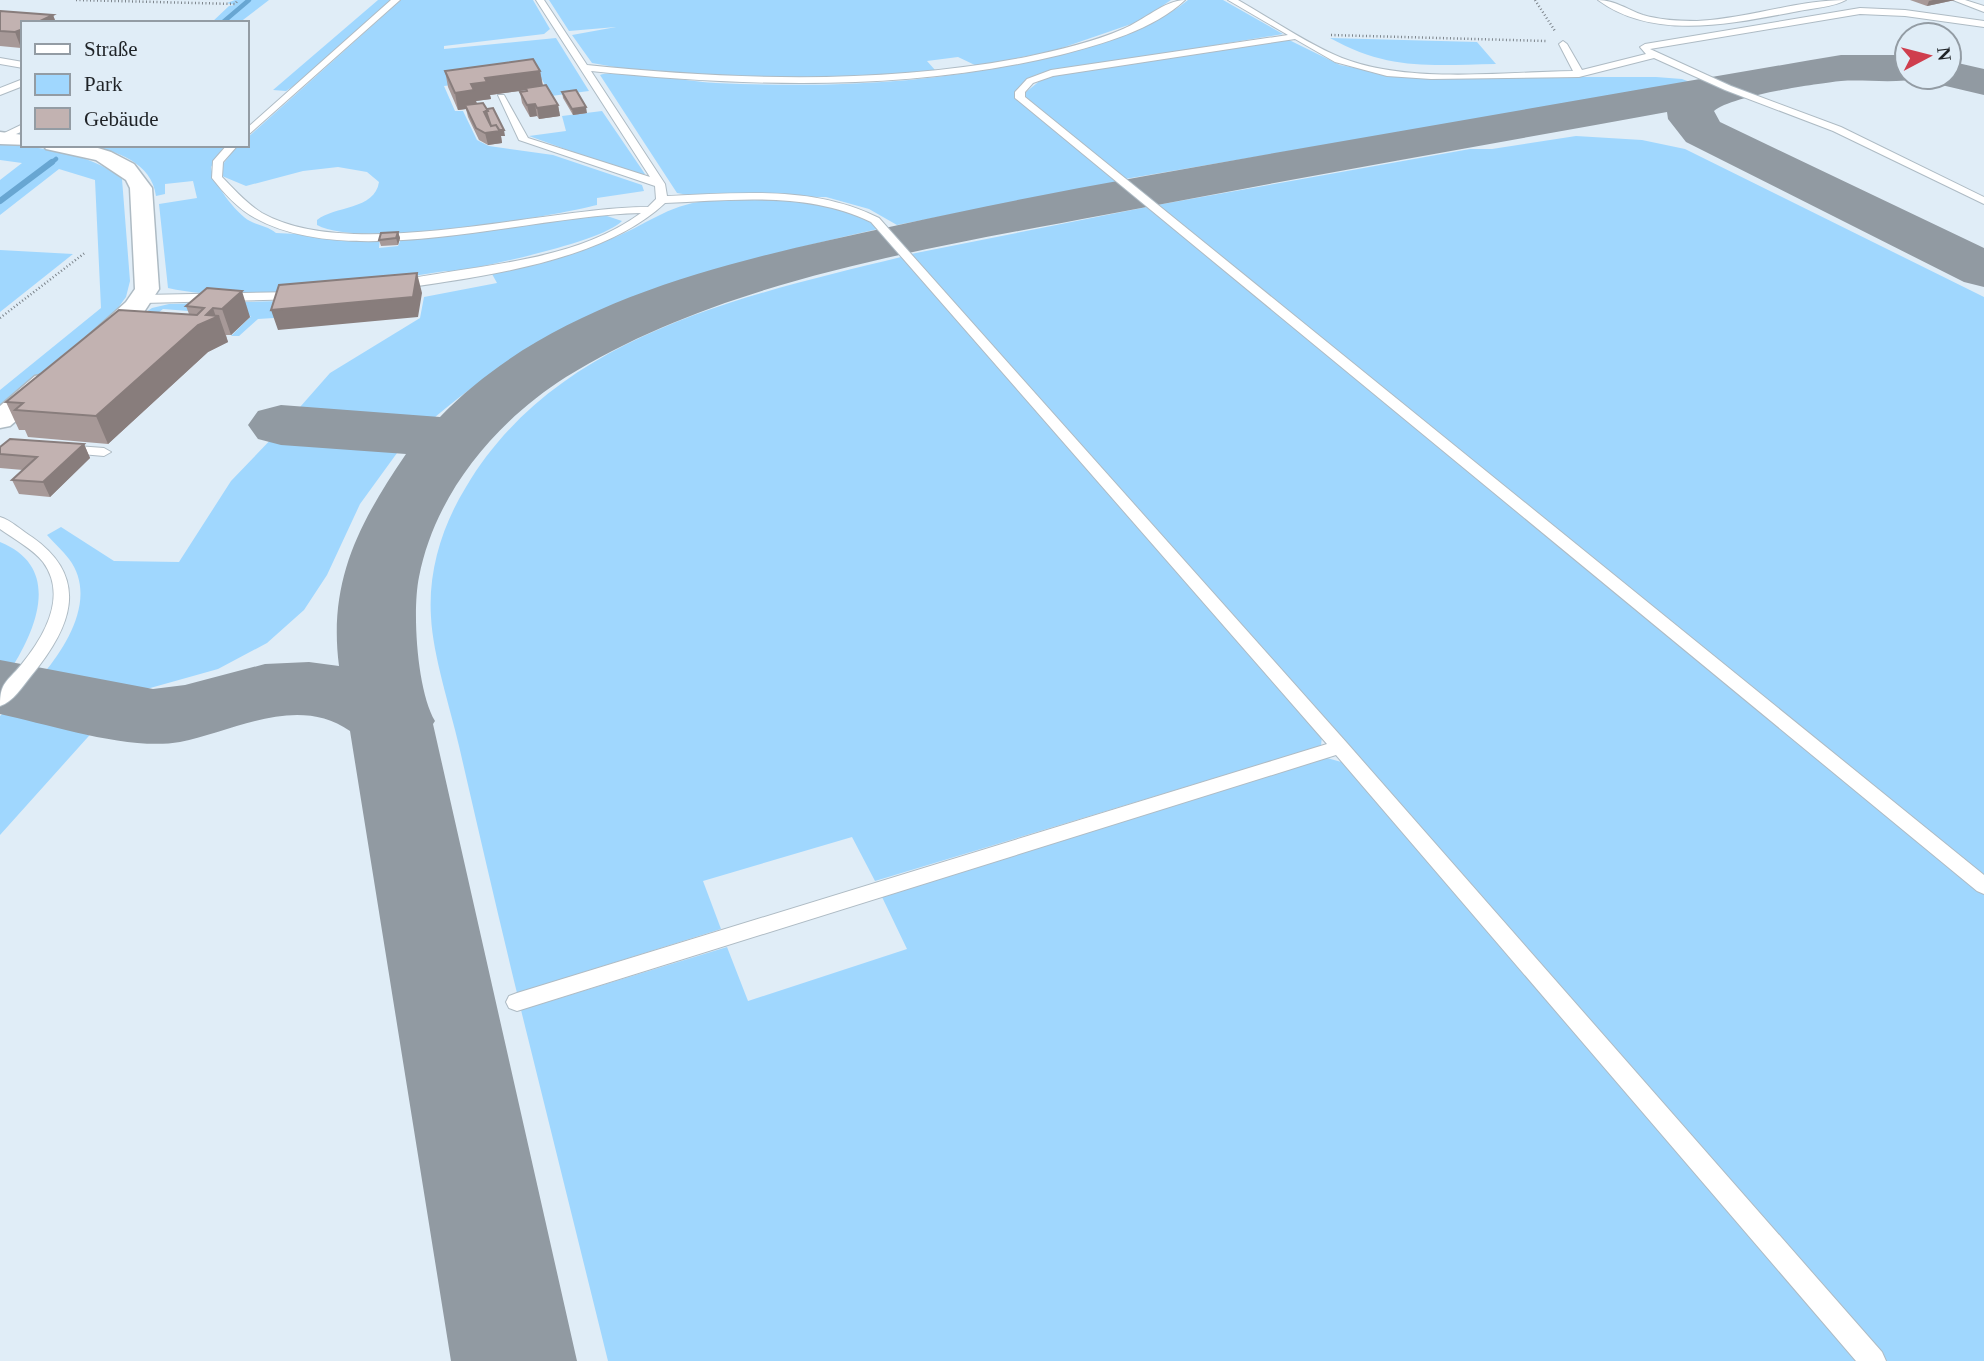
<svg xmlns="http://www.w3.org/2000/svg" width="1984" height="1361" viewBox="0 0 1984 1361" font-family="Georgia,serif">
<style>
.green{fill:#a0d7fe}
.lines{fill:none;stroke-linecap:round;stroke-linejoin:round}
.stream-far1{stroke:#68a6d2;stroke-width:4.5}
.stream{stroke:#68a6d2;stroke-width:6}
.taxiway{fill:#919aa2;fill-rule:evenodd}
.service-casing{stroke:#aebbc4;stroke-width:2}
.minor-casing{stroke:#aebbc4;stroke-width:3}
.path{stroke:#7c848b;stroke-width:2.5;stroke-dasharray:1 2.5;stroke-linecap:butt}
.service{fill:#fff;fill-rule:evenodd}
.minor{fill:#fff;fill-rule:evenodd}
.wall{fill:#a79998}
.shaded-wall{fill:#887d7c}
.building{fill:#c2b2b1;stroke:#887d7c;stroke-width:2}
</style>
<rect width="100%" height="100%" fill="#e0edf7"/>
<path class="green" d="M235 0H269L239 23H211L229 6 235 5 227 3Z
M378 0H392L301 81 286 91 273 90Z
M401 0H533L550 29 544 34 444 46V49L556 38 589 91 551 96 539 74 444 86 455 111H463L477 140 489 146 553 155 642 185 644 191 597 198V205C545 218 360 249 317 225V220C334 206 375 210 379 182L367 172 338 167 303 171 246 186 222 176 220 168 238 145H247V138Z
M549 0H1171L1140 21 1053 51 977 66 958 57 927 61 935 70C822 83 704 84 592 63L572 35 616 27 569 31Z
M1188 0H1223L1283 34 1035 75 1018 90 1027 107 1116 182 897 225 869 209 826 197 694 196 677 193 600 75C611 69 696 82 716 83 848 89 986 82 1111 37 1139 27 1165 19 1188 0Z
M1330 38 1477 42 1496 64C1431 65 1389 71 1330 38Z
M1287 39 1340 65 1402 77H1656L1682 79 1698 85 1665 87 1125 179 1026 97V92L1042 79 1053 75Z
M602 111 645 174 637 175 529 136 566 131 562 116Z
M1576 136 1642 140 1685 149 1984 297V877L1157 205 1470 149H1492Z
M0 143C42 149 88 151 122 179L130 281 126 297 115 312 0 406V390L101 308 95 180 59 169 0 215V180L22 163 0 160Z
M86 145H225L211 167C212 181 236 214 250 221 259 226 268 226 276 233L380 238 379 248 398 246 402 237 604 215 622 221C602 242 486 266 453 272L446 271C364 283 249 306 168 288L159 204 197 198 193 181 165 184V194L156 196C152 163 116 150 86 145Z
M705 201C761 201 834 188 878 229 706 268 563 305 427 424L293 415 330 373 420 318 424 297 497 283 492 274C533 265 572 254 611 239 644 226 668 205 705 201Z
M1147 207 1984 895V1361H1883L911 254Z
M0 250 73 254 0 312Z
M901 257 1322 736 1321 746 875 881 852 837 703 881 721 929 517 993C497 911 478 828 459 746 450 707 433 656 431 617 428 571 442 526 466 487 556 335 743 296 901 257Z
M280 301 274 318 258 319 239 336H231L251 316 163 309 154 316 143 314 152 308 169 304Z
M277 433 405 442 360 504 327 575 304 610 267 643 218 669 136 692 44 673C68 644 97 596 69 559 63 551 54 543 47 535L61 527 114 561 179 562 231 481Z
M0 542C62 567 37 628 11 669L0 667Z
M7 709 96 728 0 835V716Z
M1327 758 1345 763 1860 1361H608L521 1010 727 947 748 1001 907 949 882 897Z"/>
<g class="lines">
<path class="stream-far1" d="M222 23 249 0
M50 164 56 159"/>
<path class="stream" d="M0 201 52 162"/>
<path class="taxiway" d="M1841 55H1907V77H1923C1896 85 1868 79 1841 81 1814 84 1731 96 1714 111L1720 122 1984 248V287L1964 282 1686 142 1668 119 1667 112C1479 146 1291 179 1104 215 925 249 723 280 566 377 495 422 435 494 419 577 412 611 417 691 435 721L433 724 577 1361H451L350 731C297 694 235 731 180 742 129 751 51 725 0 714V660L153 689 185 685 265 664 309 662 339 666C328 581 359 523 406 454L281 445 258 439 248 425 258 411 281 405 440 417C556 297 737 260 894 226 1018 198 1144 176 1269 154 1460 121 1650 87 1841 55Z
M1949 61 1984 69V95L1933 83 1929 77H1949Z"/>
<g class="service-casing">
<path id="service" d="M391 0H400L247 136V128Z
M536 0H544L587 65C734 80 880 85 1026 57 1059 50 1093 42 1123 29 1143 21 1165 0 1185 0 1153 30 1102 44 1060 55 906 92 747 87 591 71L665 184 667 196C739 193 813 185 879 218L1347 743 1882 1352 1886 1361H1856L1336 755 517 1011 509 1008 506 1002 509 996 517 993 1327 744 871 222C807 191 734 200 665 203 602 262 483 276 398 289L394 288V282C475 264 571 264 641 213 532 215 352 272 255 218 238 209 223 192 212 178L213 161 227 145H238L223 162 222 177C235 190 247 204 262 213 353 264 544 207 648 207L656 199 655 186 519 140 498 95H504L528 138 650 177Z
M1228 0H1238C1270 18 1309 45 1342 58 1409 84 1501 72 1573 71L1559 44 1563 41 1567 44 1582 70 1646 54 1640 47 1645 44 1860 8 1905 10 1984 21V27L1905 16 1860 14 1650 49 1731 86 1841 127 1984 197V204L1833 131 1725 90 1654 58 1579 77 1431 79 1387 76 1335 62 1295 39 1053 76 1033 83 1025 92V97L1984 875V894L1977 891 1015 98V92L1027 79 1051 70 1288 35Z
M1598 0C1615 0 1628 10 1643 15 1660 20 1679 21 1697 21 1747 19 1796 0 1846 0 1834 7 1814 8 1799 11 1735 23 1655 42 1598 0Z
M1953 0H1965L1984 6V12Z
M0 58 23 62V68L0 64Z
M23 79V86L0 95V88Z
M23 124V131L0 141V135Z
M297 292 301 293V299L143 303 137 299 143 295Z
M63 445 104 448 111 452 104 456 58 452 56 449Z
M0 517C11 520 22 531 32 537 92 579 70 629 31 676 23 686 13 702 0 706 0 682 7 682 21 665 44 637 68 596 43 562 33 549 14 539 0 529Z"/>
</g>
<g class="minor-casing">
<path id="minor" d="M0 132 23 135V145H30L0 144Z
M43 145H88L111 152 134 164 152 188 159 289 144 312 103 348H85L81 342 126 302 135 289 130 188 126 180 96 160 46 149Z
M45 374 55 376 59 382 55 388 10 426 0 428V406L35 376Z"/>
</g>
<path class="path" d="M76 0 235 4 238 0
M1535 0 1555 31
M1331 35 1546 41
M0 318 86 252"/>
<use href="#service" class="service"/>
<use href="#minor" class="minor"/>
</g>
<path class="wall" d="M1910 0H1955L1927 6Z
M0 11 53 15 56 23H23L21 48 0 46Z
M445 71H540L543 85 558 105 560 116 539 119 537 116 530 117 522 103 520 92 526 91V90L490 95 491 99 476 101 477 104 487 109 505 136H501L502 143 488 145 479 140 468 117 466 109 458 110 448 87Z
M562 92 587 113 573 115 563 98Z
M398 232 400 238 398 245 381 246 379 240Z
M207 288 250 317 231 335H226L228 342 208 352 108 444 28 437 25 430H19L6 402 189 314 186 306Z
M84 444 90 458 50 497 19 494 12 480 23 470 0 468V447Z"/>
<path class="shaded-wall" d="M1933 0H1955L1927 6 1929 1Z
M53 15 56 23H36Z
M23 29V47L21 48 15 32Z
M540 71 543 88 490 95 491 99 476 101 478 107 465 105 466 109 458 110 455 93 471 84 485 78Z
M535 104 537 116 530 117 527 105Z
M558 105 560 116 539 119 537 108Z
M586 107 587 113 573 115 572 109Z
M504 130 505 136H501L502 143 488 145 485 133Z
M398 232 400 238 398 245 396 238Z
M417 273 422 293 418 317 278 330 271 310Z
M242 291 250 317 231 335 222 309Z
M213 308 216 317 219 316 228 342 208 352 108 444 96 416Z
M84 444 90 458 50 497 43 482Z"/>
<path class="building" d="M0 11 53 15 36 23H23V29L15 32 0 31Z
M533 59 540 71 485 78 487 82 471 84 474 90 455 93 445 71Z
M546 85 558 105 537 108 535 104 527 105 520 92 527 91 526 88Z
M576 90 586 107 572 109 562 92Z
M483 103 488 111 484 112 491 126 496 125 500 131 485 133 476 128 465 105Z
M493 108 504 130H499L496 125 491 126 486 111H488L487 109Z
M398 232 396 238 379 240 381 233Z
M417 273 413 297 271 310 279 285Z
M207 288 242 291 222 309 213 308 206 315 219 316 198 325 96 416 15 410 23 403 6 402 119 310 197 315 204 308 186 306Z
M10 439 84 444 43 482 12 480 37 457 0 454V447Z"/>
<rect x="21" y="21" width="228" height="126" fill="#e0edf7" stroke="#939ca4" stroke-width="2"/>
<rect x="35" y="44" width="35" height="10" fill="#ffffff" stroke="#939ca4" stroke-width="2"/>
<text x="84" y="56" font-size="21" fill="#1f2327">Straße</text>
<rect x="35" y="74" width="35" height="21" fill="#a0d7fe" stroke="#939ca4" stroke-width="2"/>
<text x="84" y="91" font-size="21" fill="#1f2327">Park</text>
<rect x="35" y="108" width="35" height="21" fill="#c2b2b1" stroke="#939ca4" stroke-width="2"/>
<text x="84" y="126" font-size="21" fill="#1f2327">Gebäude</text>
<g transform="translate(1928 56) rotate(83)"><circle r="33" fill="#e0edf7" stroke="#939ca4" stroke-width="2"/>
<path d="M0-5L12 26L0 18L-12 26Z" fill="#cf3e4e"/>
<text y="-10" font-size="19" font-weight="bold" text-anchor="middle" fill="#1f2327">N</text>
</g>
</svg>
